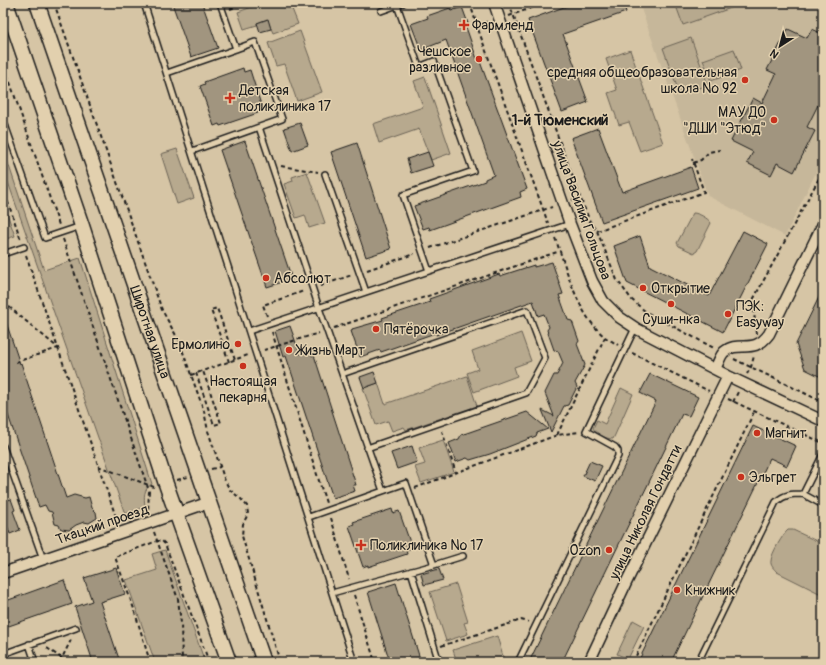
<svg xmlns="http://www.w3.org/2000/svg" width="826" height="665" viewBox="0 0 826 665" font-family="Pangolin,sans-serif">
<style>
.built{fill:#c6b79a}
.green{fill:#b7a98e;stroke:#6a6255}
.building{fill:#a1957f;stroke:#1c1c1c}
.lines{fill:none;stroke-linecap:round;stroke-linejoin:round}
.service-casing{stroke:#1c1c1c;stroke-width:8}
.minor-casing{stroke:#1c1c1c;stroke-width:13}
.secondary-casing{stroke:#1c1c1c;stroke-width:17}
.path{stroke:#1c1c1c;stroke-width:2;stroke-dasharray:4 3;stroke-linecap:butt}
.service{stroke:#e2d0ae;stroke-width:5}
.minor{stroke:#e2d0ae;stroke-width:10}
.secondary{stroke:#e2d0ae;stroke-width:14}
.poi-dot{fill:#c8321e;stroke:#e2d0ae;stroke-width:1.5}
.labels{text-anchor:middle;stroke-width:3;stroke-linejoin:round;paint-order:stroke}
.poi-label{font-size:14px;fill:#1c1c1c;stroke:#e2d0ae;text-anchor:start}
.street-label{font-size:14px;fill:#1c1c1c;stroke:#e2d0ae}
.neighbourhood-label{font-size:15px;font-weight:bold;fill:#1c1c1c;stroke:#e2d0ae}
</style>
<rect width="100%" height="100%" fill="#d6c5a5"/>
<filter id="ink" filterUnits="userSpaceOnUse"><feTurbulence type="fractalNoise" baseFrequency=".025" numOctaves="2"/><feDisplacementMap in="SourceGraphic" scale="8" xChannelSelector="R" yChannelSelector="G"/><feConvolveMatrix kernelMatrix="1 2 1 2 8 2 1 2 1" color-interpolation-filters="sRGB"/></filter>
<g filter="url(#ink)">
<path class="built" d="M639 3H823V158L785 236 708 196Z"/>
<path class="green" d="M263 3H308L292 9 298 24 273 33 267 19 257 23V25L244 29 238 12Z
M675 3H745L683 25Z
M300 31 322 92 297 101 284 64 276 66 268 43Z
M691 38 708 85 680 95 663 48Z
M734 49 741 70 711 81 703 60Z
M630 50 663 143 640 151 629 122 619 125 608 93 617 90 606 59Z
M425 77 451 153 431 160 419 129 379 143 373 124 423 107 414 81Z
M3 148 44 270 80 258 152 484C143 490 144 496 145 507L125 514 3 168Z
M177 149 194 198 177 204 161 154Z
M307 172 325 223 309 228 305 215 296 218 284 184 293 181 292 177Z
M3 202 15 236 3 240Z
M693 213C698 213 708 218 711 223L697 251 694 253 679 246 677 243Z
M521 333 531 361 514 367 517 376 474 392 467 373 478 369 472 351Z
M467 376 477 406 406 430 404 427 392 431 388 421 376 425 363 388 378 383 385 404Z
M621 388 633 394 615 435 613 439C606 439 596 434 593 428L597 420 605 424Z
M443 440 454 472 421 483 415 467 425 464 419 448Z
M788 530H793L823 544V595L777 572C774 569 770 565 771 561 771 554 783 534 788 530Z
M165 550 205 662H155L126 580 157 570 152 554Z
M456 584 468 622 464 623 468 634 446 641 430 592Z
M633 620 644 626 628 659 617 654Z
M497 636 504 660 498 662H457L453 650Z"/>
<path class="building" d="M172 3H202L218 48 191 57Z
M575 3H623L626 12 563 34 588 102 562 112 528 20Z
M462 7 469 26 466 27 477 59H479L527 189 520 192 521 197 430 230 429 227 423 229 414 206 485 181V179L494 175 446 40 421 50 411 24 428 18 427 16 450 8 451 11Z
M268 19 271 29 260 32 257 23Z
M788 29 807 38 812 29 823 34V102L820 101 807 127 815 131 794 172 777 163 771 175 747 163 753 152 731 141 753 98 762 103 776 74 767 70Z
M243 68 244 72 250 70 262 108 257 110 258 113 220 126 219 124 214 126 200 86 205 84 204 82Z
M300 123 308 145 292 151 284 128Z
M598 128 622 192 691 167 698 188 602 222 571 138Z
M245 141 292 279 267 287 220 150Z
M357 143 391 249 366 257 331 152Z
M428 152 433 166 411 173 407 159Z
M743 231 768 244 723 332 627 283 614 246 640 236 650 266 709 296Z
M552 262 563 294 559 295 568 320 572 321 579 341 577 344 585 365 575 383 577 387 568 405 564 406 551 432 542 410 554 416 545 393 554 375H557L563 363 558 351 554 350 547 330 549 327 544 314 538 316 533 301 436 335 435 333 381 352 380 350 360 357 351 331 353 330 352 329 383 320 382 318 430 302 429 299 499 274 500 276 534 265V267Z
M823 289V378L805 369 796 344Z
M3 319H5L20 364 21 363 66 498 74 495 85 498 89 497 92 508 96 512 97 518 89 523 84 522 76 525 69 530 61 529 59 525 55 524 52 512 48 511 45 505 39 507 3 400Z
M290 326 300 354 310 351 312 356 314 355 356 485H353L355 491 333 498 286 356 283 357 275 331Z
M374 372 378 383 364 388 360 377Z
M650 374 698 397 689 416 682 414 562 662H529L656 401 640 393Z
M527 412 548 429 537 433 536 436 490 454 470 460 467 458 456 462 449 443 459 439 461 435Z
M753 426 796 446 787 466 770 458 671 662H638Z
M412 446 417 462 397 469 391 453Z
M590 461 602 466 595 481 583 476Z
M11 499 15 510 13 511 20 530 10 534 3 513V501Z
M392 509 393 513 399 511 412 548 406 550 407 554 368 567V565L363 567 349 526 354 524 353 522Z
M116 568 125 594 100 602 120 662H93L75 607 92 601 84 578Z
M439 569 443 580 424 585 421 574Z
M64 580 72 604 3 628V602Z
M396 583 421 662H390L368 592Z"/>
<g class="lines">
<g class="service-casing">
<path id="service" d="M144 3 354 662
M397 5 419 67 434 61 473 171 403 195 429 271
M381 11 403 3
M167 73 236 49 220 3
M3 119 45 238 81 226
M259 127 319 308 383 491 406 483 434 565 332 593
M192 151 282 119 255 42 236 49
M325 174 366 292
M3 254 24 247
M249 331 570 224
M342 374 527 310 545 358 526 393 367 448
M3 446 43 559
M823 454 803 494 823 505
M309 517 383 491
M434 565 463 556
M411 571 439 662
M29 644 35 662
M3 654 76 628
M518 662 618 456V451L615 447 586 431 635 328
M698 662 776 502C785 494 792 494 803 494"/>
</g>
<g class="minor-casing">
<path id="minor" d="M494 3 570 224 592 281 603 301 619 317 637 329 728 376 823 421
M715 369C718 364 720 356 724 352 739 339 753 356 769 334L823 224
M3 573 210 502
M589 662 627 581 728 376"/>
</g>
<g class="secondary-casing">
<g id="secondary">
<path d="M6 3 82 226 166 484 229 662"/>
<path id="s1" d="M37 3 264 662"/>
</g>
</g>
<path class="path" d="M54 3 162 310 179 341 204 411 208 431 225 481 230 490 241 499 247 506 248 514 243 524 242 536 280 662
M470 3 477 26 548 223
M509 3 580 197 591 224 597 231 617 280 632 300 646 312 714 348
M230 9 245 3
M509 16 545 3
M477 26 489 21
M3 62 59 225
M693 163 701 160 709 152 720 150
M281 166 318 172
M3 188 21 240
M572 200 580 197
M597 231 704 192 692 159
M555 238C568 271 576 313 605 337 609 340 614 342 618 345
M63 239 149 491 148 512
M430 248 552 207
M26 255 118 523
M367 270 414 254
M320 286 352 275
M3 303 8 306 58 348 16 362
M267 316 263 305 304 291
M334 328 560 251
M272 332 326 503
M756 334 753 300 823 171
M264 350 319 333
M632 353 709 391
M734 359 823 402
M229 362 211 310 217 308 235 360
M196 373 214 425 221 423 203 371
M747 374 751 367 754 356
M191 375 248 355
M728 399 823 443
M733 402 738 392
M442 431 456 473
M557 435 605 337
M98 466 154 487
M211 469 220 467
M177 480 188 477
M415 488 557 435 579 432
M331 518 349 579
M154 532 178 599 181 623 182 662
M354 595 375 662
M441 646 521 620 529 622
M47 648 67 662
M60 662 72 638
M150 662 134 609 115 557 157 541H162L165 544 209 662
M633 662 754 412"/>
<use href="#service" class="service"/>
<use href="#minor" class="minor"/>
<use href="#secondary" class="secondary"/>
</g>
</g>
<g class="poi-dot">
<path d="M462 19h4v4h4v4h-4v4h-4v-4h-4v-4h4z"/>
<circle cx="479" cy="59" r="4"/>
<circle cx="745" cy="80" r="4"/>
<path d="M228 92h4v4h4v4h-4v4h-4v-4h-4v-4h4z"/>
<circle cx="774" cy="120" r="4"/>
<circle cx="266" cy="278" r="4"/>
<circle cx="643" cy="288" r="4"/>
<circle cx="671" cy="304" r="4"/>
<circle cx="728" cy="314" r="4"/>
<circle cx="376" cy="329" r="4"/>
<circle cx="238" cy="344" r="4"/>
<circle cx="289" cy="350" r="4"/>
<circle cx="243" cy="366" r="4"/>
<circle cx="757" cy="433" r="4"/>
<circle cx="741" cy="477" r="4"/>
<path d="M359 539h4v4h4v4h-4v4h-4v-4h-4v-4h4z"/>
<circle cx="609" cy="550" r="4"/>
<circle cx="677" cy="590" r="4"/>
</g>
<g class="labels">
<g class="poi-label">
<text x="472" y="30">Фармленд</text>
<text x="471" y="56" text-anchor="end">Чешское<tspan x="471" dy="16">разливное</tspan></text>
<text x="737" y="77" text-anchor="end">средняя общеобразовательная<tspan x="737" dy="16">школа № 92</tspan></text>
<text x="239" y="95">Детская<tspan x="239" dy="16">поликлиника 17</tspan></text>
<text x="766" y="117" text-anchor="end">МАУ ДО<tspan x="766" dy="16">"ДШИ "Этюд"</tspan></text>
<text x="274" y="283">Абсолют</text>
<text x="651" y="293">Открытие</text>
<text x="736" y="311">ПЭК:<tspan x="736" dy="16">Easyway</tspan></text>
<text x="671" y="324" text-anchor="middle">Суши-нка</text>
<text x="384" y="334">Пятёрочка</text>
<text x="230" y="349" text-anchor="end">Ермолино</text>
<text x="297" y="355">Жизнь Март</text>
<text x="243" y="386" text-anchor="middle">Настоящая<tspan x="243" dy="16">пекарня</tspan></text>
<text x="765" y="438">Магнит</text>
<text x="749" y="482">Эльгрет</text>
<text x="370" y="550">Поликлиника № 17</text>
<text x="601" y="555" text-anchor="end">Ozon</text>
<text x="685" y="595">Книжник</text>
</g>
<g class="street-label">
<text transform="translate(582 210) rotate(70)" y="5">улица Василия Гольцова</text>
<text dy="5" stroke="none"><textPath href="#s1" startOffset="348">Широтная улица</textPath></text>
<text transform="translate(645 512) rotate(-64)" y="5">улица Николая Гондатти</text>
<text transform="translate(102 524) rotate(-19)" y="5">Ткацкий проезд</text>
</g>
<g class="neighbourhood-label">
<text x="560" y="125">1-й Тюменский</text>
</g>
</g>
<rect width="826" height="665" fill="none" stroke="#e2d0ae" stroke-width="16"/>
<rect x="8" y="8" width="810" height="649" fill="none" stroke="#1c1c1c" stroke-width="1.5" filter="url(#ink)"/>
<g transform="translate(780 46) rotate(216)" stroke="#e2d0ae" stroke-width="3" paint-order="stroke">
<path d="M0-3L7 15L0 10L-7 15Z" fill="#1c1c1c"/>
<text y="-6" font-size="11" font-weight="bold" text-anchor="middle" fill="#1c1c1c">N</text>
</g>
</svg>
